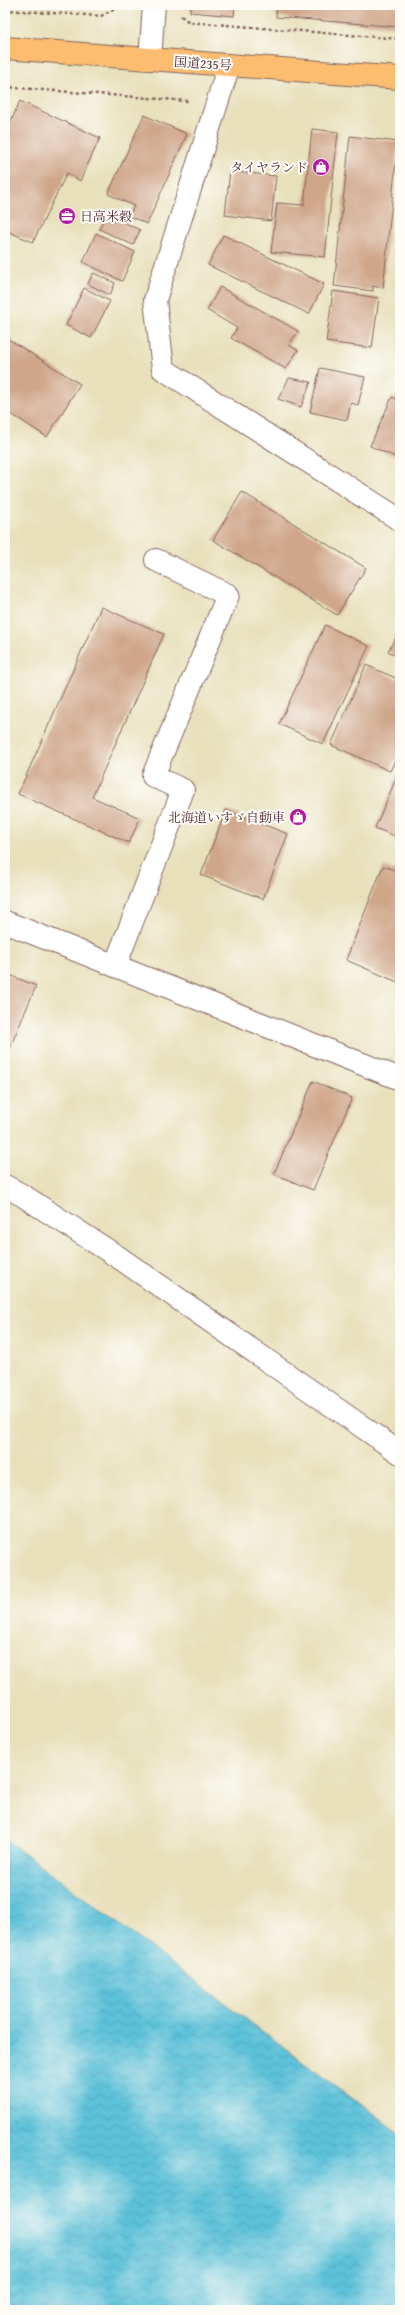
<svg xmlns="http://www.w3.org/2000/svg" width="405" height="2315" viewBox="0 0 405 2315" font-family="'Gentium Book Plus','Noto Serif JP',serif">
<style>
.water{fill:url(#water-waves);stroke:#527082}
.building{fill:#cfa68a}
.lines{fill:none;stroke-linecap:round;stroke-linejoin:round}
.minor-casing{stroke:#81635d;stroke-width:24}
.highway-casing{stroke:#81635d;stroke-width:24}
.path{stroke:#81635d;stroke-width:2.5;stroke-dasharray:3 3;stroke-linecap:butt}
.minor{stroke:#fff;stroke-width:22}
.highway{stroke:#fcbd6f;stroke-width:22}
.labels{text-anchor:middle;stroke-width:4;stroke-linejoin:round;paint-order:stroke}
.street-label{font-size:13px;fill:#4a1f2b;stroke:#fdfcf7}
.poi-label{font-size:13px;fill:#4a1f2b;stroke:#fdfcf7;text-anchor:end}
</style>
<defs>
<pattern id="water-waves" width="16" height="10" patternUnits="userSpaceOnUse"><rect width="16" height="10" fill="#5bc1d9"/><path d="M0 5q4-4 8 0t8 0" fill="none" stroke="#51a5ba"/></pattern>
</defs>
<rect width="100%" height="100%" fill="#fdfcf7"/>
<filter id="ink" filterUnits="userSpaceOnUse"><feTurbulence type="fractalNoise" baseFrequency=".025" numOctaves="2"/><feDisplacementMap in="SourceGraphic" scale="8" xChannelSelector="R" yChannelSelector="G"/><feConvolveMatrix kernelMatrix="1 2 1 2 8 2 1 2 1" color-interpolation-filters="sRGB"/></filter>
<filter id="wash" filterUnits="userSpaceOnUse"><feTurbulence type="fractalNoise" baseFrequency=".012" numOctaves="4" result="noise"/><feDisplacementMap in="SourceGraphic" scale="16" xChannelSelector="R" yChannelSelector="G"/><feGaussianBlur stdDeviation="0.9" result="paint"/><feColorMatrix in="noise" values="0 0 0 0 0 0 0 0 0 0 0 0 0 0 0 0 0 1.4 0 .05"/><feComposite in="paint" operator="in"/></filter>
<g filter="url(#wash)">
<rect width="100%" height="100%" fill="#e8e0bb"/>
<path class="water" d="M5 1839 400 2134V2310H5Z"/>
<g id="blocks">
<path class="building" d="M191 5H235L234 16 190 12Z
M277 5H400V27L276 17Z
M20 101 100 138 80 181 67 173 33 242 9 232 5 241V134Z
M144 115 187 134 147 224 129 216 134 206 108 194Z
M312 129 338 132 325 257 271 252 277 203 304 205Z
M350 136 398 142 383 288 373 286V291L334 286Z
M230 171 276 176 271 221 225 215Z
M106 214 140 230 133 245 99 229Z
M96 233 135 252 122 281 83 262Z
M223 235 324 284 309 314 208 265Z
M93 273 115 283 110 295 88 284Z
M220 287 298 331 289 345 298 350 286 369 231 338 237 328 207 310Z
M84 288 110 301 91 338 66 325Z
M333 291 379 298 372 348 326 342Z
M5 337 80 384 47 437 5 410Z
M320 368 365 377 358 405 351 403 347 420 310 412Z
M289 378 311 382 301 407 278 399Z
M392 397 400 401V459L370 446Z
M242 492 366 568 337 615 213 540Z
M101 607 164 634 92 797 140 818 129 843 18 794Z
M325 625 369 646 323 744 279 724Z
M400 631V659L388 651Z
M366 665 400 680V749L390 771 331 745Z
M400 769V838L375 828Z
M226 810 288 834 263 899 201 875Z
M383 866 400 872V983L346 960Z
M5 973 36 986 6 1057H5Z
M313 1081 352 1098 313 1190 274 1174Z"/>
</g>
</g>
<g filter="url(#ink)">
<use href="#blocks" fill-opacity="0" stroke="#81635d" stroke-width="1"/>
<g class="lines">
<g class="minor-casing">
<path id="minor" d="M150 59 154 5
M229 65 155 300 163 369 400 520
M5 922 400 1079
M115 966 183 790 153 776 228 595 156 560
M5 1186 22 1195 121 1259 400 1453"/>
</g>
<g class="highway-casing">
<path id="highway" d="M5 48 400 78"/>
</g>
<path class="path" d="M5 10 101 16 121 5
M181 16 189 22 400 39
M5 87 188 101"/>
<use href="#minor" class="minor"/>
<use href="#highway" class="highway"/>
</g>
</g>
<defs>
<g id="shop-disc" transform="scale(0.9)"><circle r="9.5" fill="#b5179e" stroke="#fdfcf7"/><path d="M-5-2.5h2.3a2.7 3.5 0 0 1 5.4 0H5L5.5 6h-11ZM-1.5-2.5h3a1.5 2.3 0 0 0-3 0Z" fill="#fff"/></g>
<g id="office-disc" transform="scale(0.9)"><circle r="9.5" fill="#b5179e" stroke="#fdfcf7"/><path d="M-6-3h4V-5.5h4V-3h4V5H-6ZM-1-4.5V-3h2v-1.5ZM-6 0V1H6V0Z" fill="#fff"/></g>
</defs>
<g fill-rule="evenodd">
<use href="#shop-disc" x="321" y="167"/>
<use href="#office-disc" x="67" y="216"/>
<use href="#shop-disc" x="298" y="817"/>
</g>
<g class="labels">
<g class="street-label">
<text transform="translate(203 63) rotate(4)" y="5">国道235号</text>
</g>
<g class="poi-label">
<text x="308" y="172">タイヤランド</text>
<text x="80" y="221" text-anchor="start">日高米穀</text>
<text x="285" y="822">北海道いすゞ自動車</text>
</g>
</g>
<rect width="405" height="2315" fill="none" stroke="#fdfcf7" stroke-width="20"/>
</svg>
